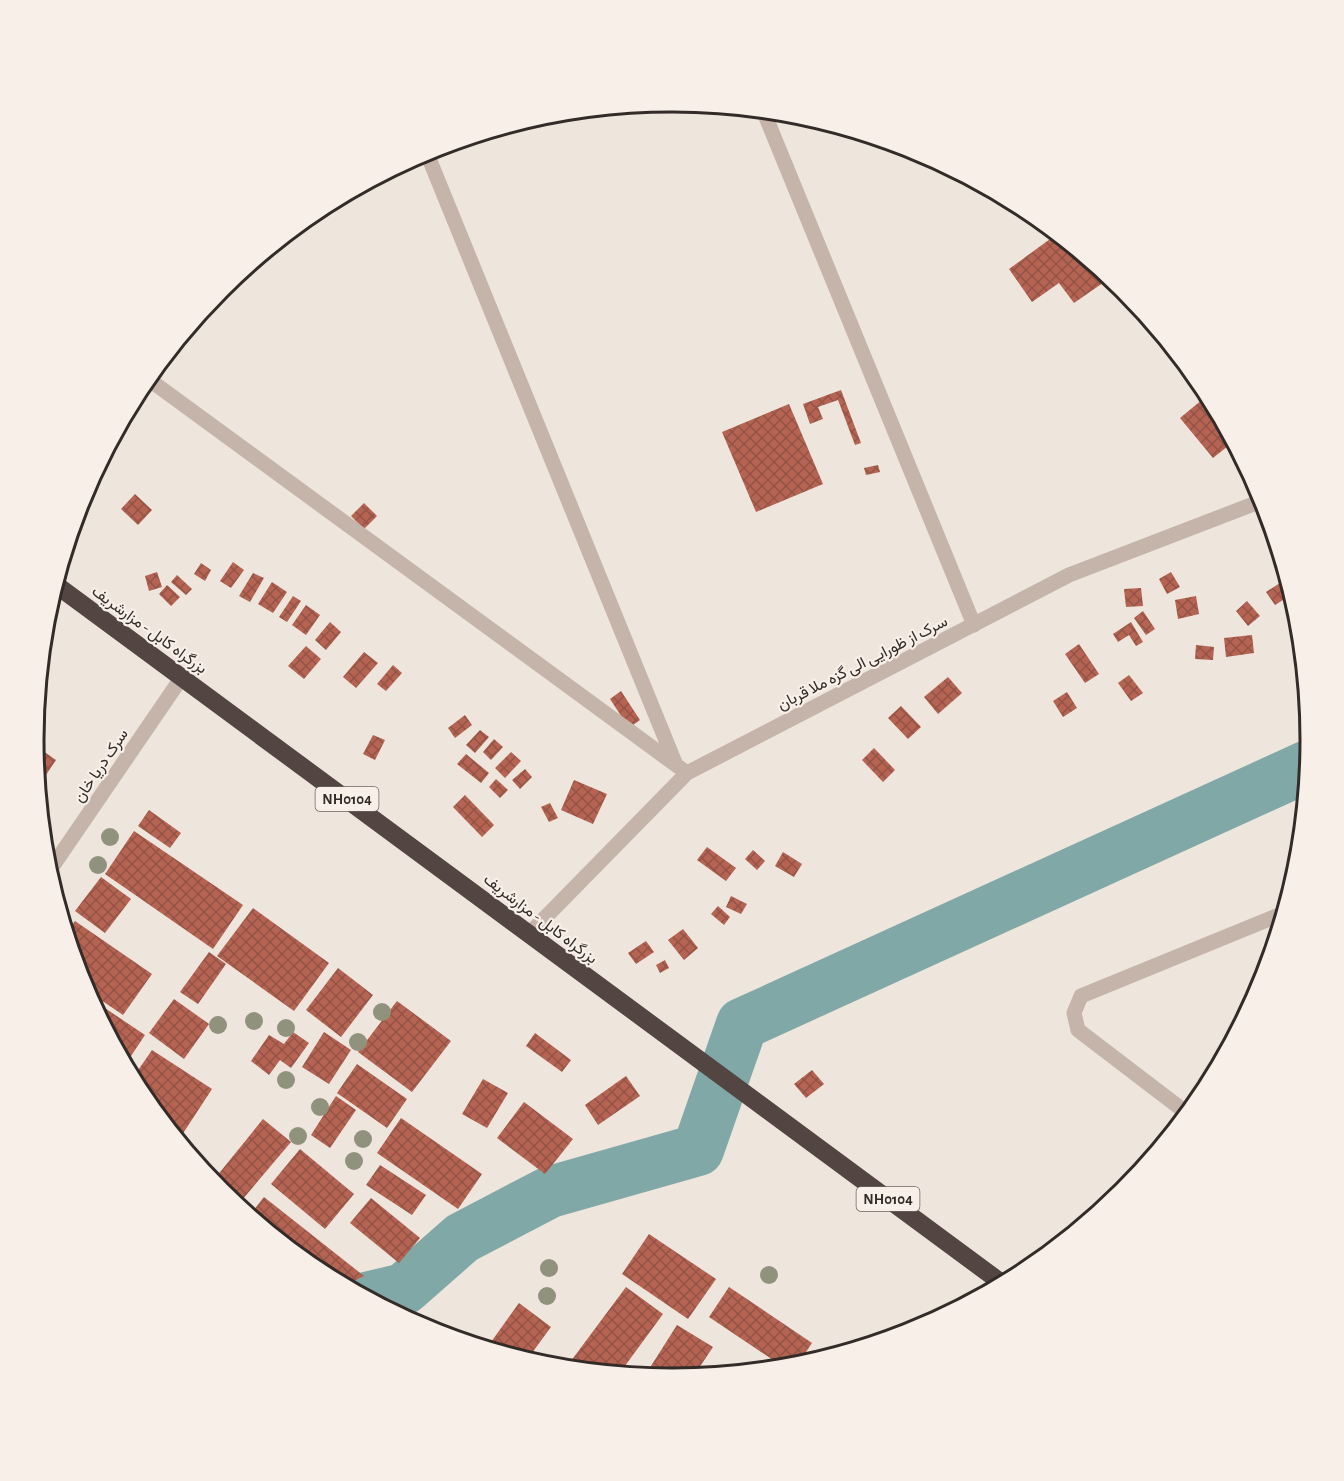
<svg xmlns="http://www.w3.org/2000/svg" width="1344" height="1481" viewBox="0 0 1344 1481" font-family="'Alegreya Sans',Vazirmatn,sans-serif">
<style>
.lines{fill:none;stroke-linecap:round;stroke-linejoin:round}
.river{stroke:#7fa8a6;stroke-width:52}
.building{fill:url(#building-cross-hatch)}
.minor{stroke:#c5b4aa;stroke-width:15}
.highway{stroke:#534541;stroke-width:18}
.tree{fill:#91927d}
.labels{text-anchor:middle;stroke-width:4.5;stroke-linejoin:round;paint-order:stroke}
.shield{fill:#f7efe8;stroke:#6e6662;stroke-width:1.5}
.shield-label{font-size:15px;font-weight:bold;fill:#332b28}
.street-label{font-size:16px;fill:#332b28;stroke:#f7efe8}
.rim{fill:none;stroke:#332b28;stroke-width:3}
</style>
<defs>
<pattern id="building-cross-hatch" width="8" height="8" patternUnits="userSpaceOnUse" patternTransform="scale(1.5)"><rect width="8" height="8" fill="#b56453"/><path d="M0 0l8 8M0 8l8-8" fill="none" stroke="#945345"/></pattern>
</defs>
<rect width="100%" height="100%" fill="#eee5dc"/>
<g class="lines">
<path class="river" d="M366 1298 404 1289 462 1238 550 1192 698 1150 742 1024 1308 766"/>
</g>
<path class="building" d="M1057 234 1110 278 1074 303 1059 283 1032 302 1009 269Z
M841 390 861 443 855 445 838 400 818 407 823 419 810 424 803 404Z
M1203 399 1224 425 1233 442 1213 458 1180 418Z
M789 404 823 484 756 512 722 432Z
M111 441 115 445 99 466 98 465Z
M878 465 880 472 866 475 864 468Z
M135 494 152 510 138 525 121 509Z
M364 503 377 516 364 529 351 516Z
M233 562 244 570 231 588 220 581Z
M201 563 211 570 205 581 194 574Z
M157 572 162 587 149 591 145 576Z
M1171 572 1180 587 1167 594 1159 579Z
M253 573 264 578 250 602 239 596Z
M177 575 192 589 186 595 171 582Z
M1283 581 1291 595 1275 605 1266 592Z
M272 582 287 592 273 613 258 604Z
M167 585 180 597 171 606 159 594Z
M1141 588 1143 606 1126 607 1124 589Z
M293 596 301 601 287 622 279 617Z
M1196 596 1199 614 1178 619 1175 600Z
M1247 601 1260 616 1248 626 1236 611Z
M306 605 320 615 306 635 292 625Z
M1143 611 1155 629 1146 635 1134 618Z
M330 622 341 632 326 650 315 640Z
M1131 622 1143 642 1136 646 1129 635 1118 642 1113 634Z
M1252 635 1254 653 1226 657 1224 638Z
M1079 644 1099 674 1085 683 1065 654Z
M1196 645 1214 647 1213 660 1195 659Z
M306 646 321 659 304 679 288 666Z
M364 652 378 663 356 688 343 677Z
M393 665 402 673 386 691 377 684Z
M1129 675 1143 693 1131 701 1118 683Z
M948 677 962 693 938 714 924 697Z
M621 691 640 720 629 728 610 699Z
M1067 692 1077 708 1063 717 1053 701Z
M901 706 921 727 908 739 888 718Z
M465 715 472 725 455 738 448 728Z
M480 730 489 737 475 753 466 745Z
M373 735 385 740 375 760 363 754Z
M494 739 503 747 491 760 483 752Z
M33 744 56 760 38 787Z
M874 748 895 770 883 782 862 760Z
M511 752 521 761 505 778 495 768Z
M466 754 489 773 481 783 457 764Z
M525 769 532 777 520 789 512 780Z
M496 779 508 790 500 798 489 787Z
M574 780 607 794 593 824 561 810Z
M465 795 494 825 482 837 453 807Z
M550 803 558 818 549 822 541 807Z
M149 810 181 833 170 848 138 826Z
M134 831 243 905 213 949 105 874Z
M707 847 736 868 726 881 697 860Z
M753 850 765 861 757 870 745 859Z
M783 852 802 864 794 877 775 866Z
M101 877 131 899 105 933 75 911Z
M731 896 747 904 741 914 726 907Z
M718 906 730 917 724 925 711 914Z
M253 908 329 963 294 1011 217 956Z
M75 921 152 974 123 1015 83 988 82 985 66 933Z
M683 929 698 948 684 960 668 940Z
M646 941 654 952 636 964 628 953Z
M209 952 226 964 198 1004 180 992Z
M665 960 669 968 660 973 656 965Z
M338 968 373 995 341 1037 306 1010Z
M87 996 145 1035 127 1062 121 1059Z
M174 999 209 1024 184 1059 149 1033Z
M397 1001 451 1041 412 1092 358 1052Z
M293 1032 309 1043 291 1068 280 1060 269 1075 251 1061 269 1035 284 1044Z
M324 1032 351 1050 329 1084 302 1067Z
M535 1033 571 1060 562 1072 526 1046Z
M152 1050 212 1089 178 1141 141 1095 132 1079Z
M357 1064 407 1099 387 1128 337 1093Z
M812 1070 824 1084 806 1098 794 1084Z
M626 1076 640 1096 598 1125 585 1105Z
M483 1079 508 1093 487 1128 462 1114Z
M336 1096 356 1110 330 1148 311 1135Z
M524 1102 573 1139 545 1174 497 1138Z
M401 1118 482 1174 458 1209 377 1153Z
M263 1119 291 1142 237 1206 220 1192 212 1182Z
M300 1149 354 1194 325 1229 271 1184Z
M380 1165 426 1195 412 1215 366 1185Z
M264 1197 364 1276 344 1286 317 1272 249 1216Z
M371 1198 420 1238 399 1263 350 1223Z
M649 1234 716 1279 688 1319 622 1274Z
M626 1287 663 1314 619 1374 565 1369Z
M729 1287 812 1343 796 1367 785 1368 709 1317Z
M519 1303 551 1327 526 1361 486 1349Z
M677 1325 713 1347 693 1377 672 1379 644 1377Z"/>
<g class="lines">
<path class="minor" d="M763 110 974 625
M426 151 676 765
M147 378 687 773
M48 873 182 677
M529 934 687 773 1069 575 1264 500
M1188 1114 1078 1030 1074 1013 1081 996 1284 913"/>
<path class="highway" d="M55 584 1003 1284"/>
</g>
<g class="tree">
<circle cx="110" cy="837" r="9"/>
<circle cx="98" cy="865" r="9"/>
<circle cx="382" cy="1012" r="9"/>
<circle cx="254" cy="1021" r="9"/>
<circle cx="218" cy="1025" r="9"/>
<circle cx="286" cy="1028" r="9"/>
<circle cx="358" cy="1042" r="9"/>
<circle cx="286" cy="1080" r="9"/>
<circle cx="320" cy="1107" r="9"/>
<circle cx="298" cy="1136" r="9"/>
<circle cx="363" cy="1139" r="9"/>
<circle cx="354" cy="1161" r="9"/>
<circle cx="549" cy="1268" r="9"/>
<circle cx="769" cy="1275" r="9"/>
<circle cx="547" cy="1296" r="9"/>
</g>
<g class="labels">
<g class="shield">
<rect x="315.5" y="787" width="63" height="24" rx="4.5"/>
<rect x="856.5" y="1187" width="63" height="24" rx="4.5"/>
</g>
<g class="shield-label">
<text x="347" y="804">NH0104</text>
<text x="888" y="1204">NH0104</text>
</g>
<g class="street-label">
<text transform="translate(150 629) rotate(36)" y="6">بزرگراه کابل - مزارشریف</text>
<text transform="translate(862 662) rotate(-27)" y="6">سرک از ظورایی الی گزه ملا قربان</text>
<text transform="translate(100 765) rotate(-56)" y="6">سرک دریا خان</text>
<text transform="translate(541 918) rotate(37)" y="6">بزرگراه کابل - مزارشریف</text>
</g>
</g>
<path d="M0 0H1344V1481H0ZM44 740a628 628 0 1 1 1256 0a628 628 0 1 1-1256 0Z" fill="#f7efe8" fill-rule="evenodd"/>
<path class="rim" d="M44 740a628 628 0 1 1 1256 0a628 628 0 1 1-1256 0Z"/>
</svg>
